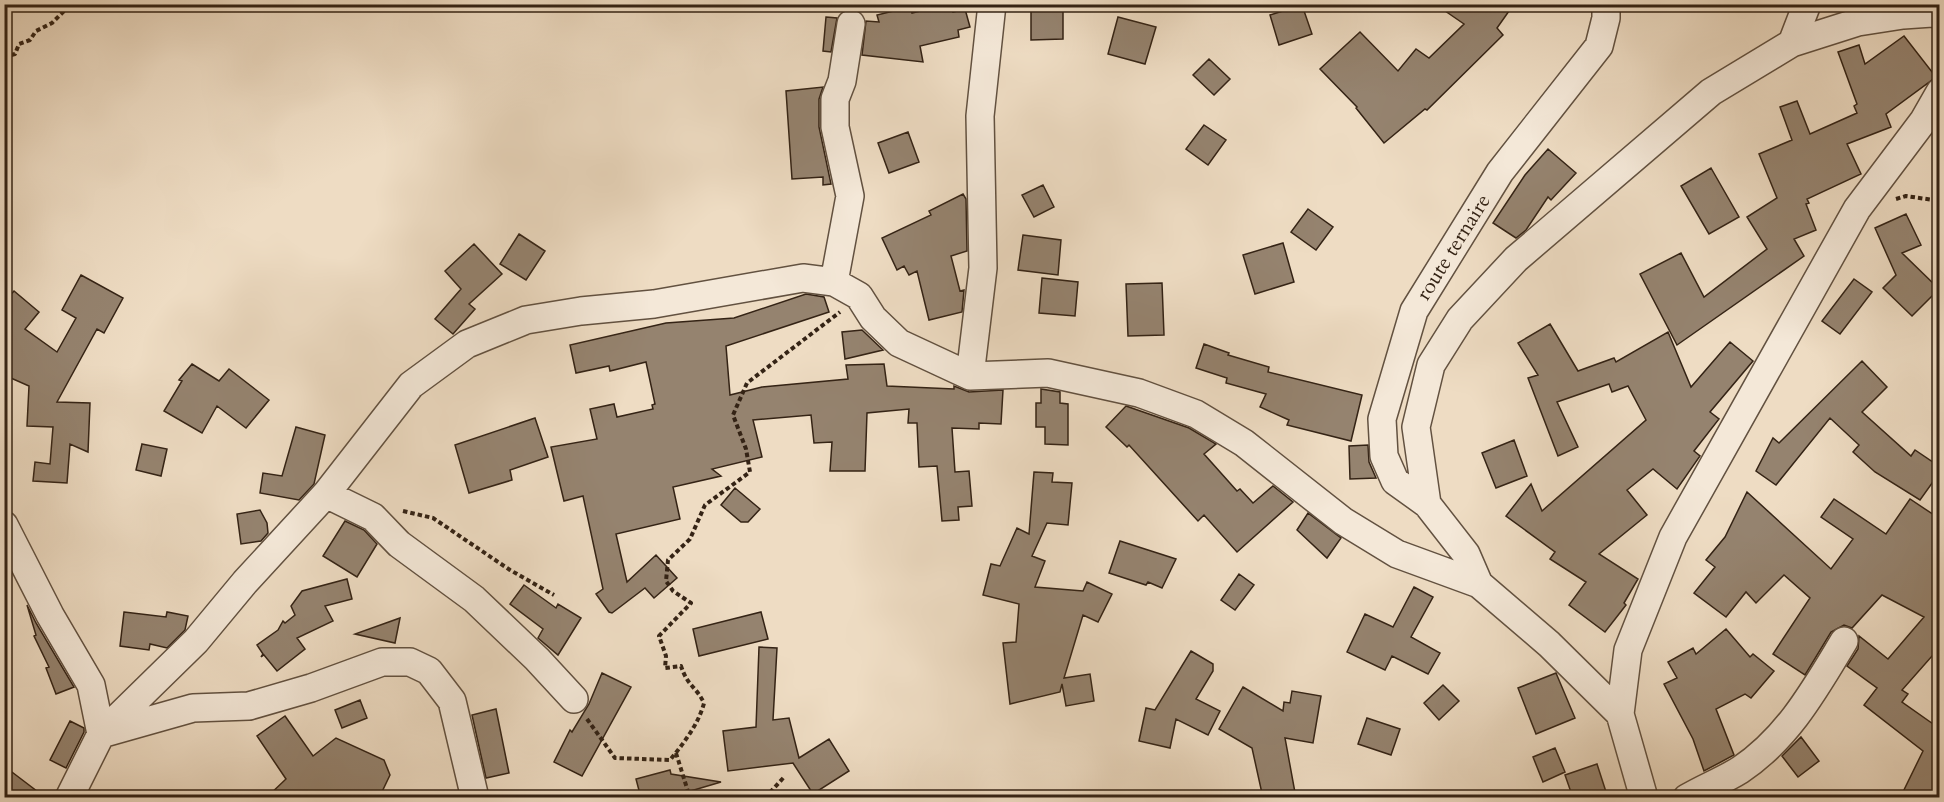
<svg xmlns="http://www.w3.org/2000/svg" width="1944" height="802" viewBox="0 0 1944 802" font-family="Cardo,serif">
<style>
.building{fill:#95836f;stroke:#342315;stroke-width:1.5}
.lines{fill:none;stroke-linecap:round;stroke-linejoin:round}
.minor-casing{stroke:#625140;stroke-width:30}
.path{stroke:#342315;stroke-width:4;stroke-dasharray:4.5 3;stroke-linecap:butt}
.minor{stroke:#f4e8d8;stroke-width:27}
.labels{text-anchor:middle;stroke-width:4.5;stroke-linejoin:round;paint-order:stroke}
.street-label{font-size:21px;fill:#342315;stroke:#f4e8d8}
</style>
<rect width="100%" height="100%" fill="#eedcc3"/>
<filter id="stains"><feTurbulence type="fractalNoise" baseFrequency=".00333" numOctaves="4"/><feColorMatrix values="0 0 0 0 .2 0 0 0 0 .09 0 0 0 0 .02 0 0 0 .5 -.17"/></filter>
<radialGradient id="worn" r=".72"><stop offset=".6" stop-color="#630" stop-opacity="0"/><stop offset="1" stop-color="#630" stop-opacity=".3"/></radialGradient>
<path class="building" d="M948 4H951L953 12 965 9 970 27 958 30 959 37 920 46 923 62 862 55 866 21 879 22 877 15 910 7 912 13Z
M1435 4H1514L1497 28 1503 35 1427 110 1425 109 1384 143 1356 108 1357 107 1320 69 1360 32 1398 71 1416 49 1429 58 1464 24Z
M1302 5 1312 34 1279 45 1270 15Z
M1031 11H1063V39L1031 40Z
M826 17 837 18 831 52 823 51Z
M1118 17 1156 27 1145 64 1108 54Z
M1904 36 1936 77 1886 114 1891 127 1847 144 1861 174 1807 199 1809 203 1806 204 1816 230 1794 239 1804 256 1677 345 1640 274 1681 253 1704 297 1767 249 1747 217 1777 198 1759 154 1792 140 1780 107 1797 101 1810 134 1857 113 1854 106 1857 104 1838 52 1859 45 1865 64Z
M1209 59 1230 79 1214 95 1193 75Z
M823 87 819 99V127L831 184 823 185V177L792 179 786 91Z
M1204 125 1226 140 1208 165 1186 149Z
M908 132 919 162 889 173 878 143Z
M1548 149 1576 173 1551 200 1548 197 1526 230 1516 238 1493 223 1525 175Z
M1711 168 1739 217 1709 234 1681 186Z
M1043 185 1054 207 1034 217 1022 195Z
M963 194 966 199 967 251 951 256 960 291 964 290 962 312 929 320 917 271 909 275 904 266 897 270 882 238 931 215 929 211Z
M1308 209 1333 227 1316 250 1291 232Z
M1906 214 1921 245 1902 253 1939 289 1912 316 1883 288 1896 275 1875 228Z
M519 234 545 251 526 280 500 264Z
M1023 235 1061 240 1058 275 1018 270Z
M1283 243 1294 282 1255 294 1243 255Z
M474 244 502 274 469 304 475 309 453 334 435 319 461 289 445 271Z
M81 275 123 298 104 333 97 329 57 402 90 403 88 452 70 444 67 483 33 481 35 462 50 464 53 427 27 426 29 386 4 375V302L14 291 39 312 25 329 57 352 76 318 62 310Z
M1042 278 1078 282 1075 316 1039 313Z
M1854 279 1872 292 1840 334 1822 321Z
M1162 283 1164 335 1128 336 1126 284Z
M806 294 824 297 829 312 726 346 730 395 762 387 848 379 846 365 884 364 887 386 954 389V386L969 392 1003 390 1001 424 979 423V429L952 428 955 472 969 471 972 506 958 507 959 520 942 521 937 466 919 467 917 423H908L909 409 867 413 865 471H830L832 442 814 443 811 415 753 420 762 457 712 469 721 476 673 487 680 519 616 534 627 582 656 555 677 578 654 598 645 588 612 613 609 612 596 594 603 589 583 496 564 501 551 447 597 439 590 409 614 404 617 417 653 409 652 405 655 404 646 362 610 371 609 366 576 373 570 345 666 323 734 318Z
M1550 324 1578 371 1614 358 1616 362 1668 332 1691 387 1730 342 1753 361 1710 412 1719 419 1694 451 1700 456 1677 489 1653 469 1627 490 1647 515 1599 554 1638 579 1624 603 1626 605 1605 632 1569 605 1586 582 1550 559 1555 552 1506 516 1531 484 1542 511 1646 420 1628 386 1612 392 1609 384 1557 402 1578 447 1558 456 1528 378 1538 375 1518 343Z
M862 330 883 350 845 359 842 332Z
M1204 344 1229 353 1228 355 1269 367 1268 372 1362 395 1351 441 1287 425 1289 420 1260 407 1266 394 1226 383 1227 378 1196 368Z
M1862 361 1887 387 1862 412 1911 456 1915 450 1940 467V472L1920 500 1875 472 1853 452 1859 445 1830 418 1776 485 1756 471 1773 438 1779 443Z
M192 364 219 381 229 369 269 400 246 428 217 406 202 433 164 411 182 381 179 380Z
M1041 389 1060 392V403L1068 404V445L1045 444V427H1036V403H1041Z
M1126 406 1189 428 1216 444 1204 454 1237 491 1240 489 1253 503 1273 486 1293 502 1237 552 1204 515 1198 521 1129 445 1127 447 1106 427Z
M535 418 548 457 510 470 512 480 469 493 455 445Z
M296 427 325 435 314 484 299 500 260 493 263 473 282 476Z
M1514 440 1527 476 1496 488 1482 453Z
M142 444 167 449 161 476 136 470Z
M1368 445 1369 462 1376 478 1350 479 1349 446Z
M1034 472 1053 473 1052 482 1072 483 1068 525 1047 523 1032 556 1045 561 1035 587 1083 591 1087 582 1112 594 1098 622 1083 615 1064 678 1090 674 1094 701 1066 706 1062 684 1060 692 1010 704 1003 643 1016 642 1019 604 983 595 991 564 1000 566 1017 528 1029 534Z
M735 488 760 509 748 522H741L721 505Z
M1747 492 1831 569 1853 539 1821 517 1834 499 1886 534 1910 499 1940 519V647L1902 690 1908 694 1902 702 1936 726 1940 719V798H1900L1923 751 1864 705 1877 688 1847 666 1858 649 1859 636 1888 659 1924 617 1882 595 1852 628 1844 625 1831 632 1805 675 1773 654 1810 598 1784 575 1756 603 1746 592 1726 617 1694 593 1715 567 1706 560 1725 537Z
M260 510 267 523 268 533 261 541 241 544 237 514Z
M1308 513 1341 538 1327 558 1297 530Z
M345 521 364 530 377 544 357 577 323 556Z
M1120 541 1176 559 1162 588 1148 582 1146 585 1109 573Z
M1239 574 1254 585 1235 610 1221 600Z
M347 579 352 599 325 606 333 621 297 638 305 649 277 671 264 655 261 657 263 654 257 645 278 630 283 621 285 623 295 615 291 606 302 591Z
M524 585 556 608 558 604 581 618 558 655 538 638 543 629 510 604Z
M1414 587 1433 597 1411 637 1440 653 1428 674 1392 656 1385 670 1347 652 1365 614 1393 627Z
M27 605 36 623 74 687 56 694 46 668 49 667 34 636 36 635Z
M124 612 166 617 167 612 188 616 185 630 167 648 150 644 149 650 120 646Z
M761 612 768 639 699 656 693 629Z
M400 618 395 643 355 634Z
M1726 629 1750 657 1753 654 1774 671 1751 698 1745 694 1716 709 1734 755 1704 771 1693 739 1664 684 1677 678 1668 662 1693 648 1696 654Z
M759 647 777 648 773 720 789 718 799 758 829 739 849 771 813 794 793 763 728 771 723 731 756 727Z
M1191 651 1213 664V671L1196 699 1220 711 1208 735 1176 719 1170 748 1139 741 1146 708 1155 710Z
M602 673 631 687 582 776 554 762 570 730 572 732 589 704Z
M1556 673 1575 718 1536 734 1518 688Z
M1443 685 1459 701 1439 720 1424 703Z
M1243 687 1283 711 1284 702 1290 703 1292 691 1321 696 1313 743 1285 738 1296 798H1263L1252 748 1219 729Z
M360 700 367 718 342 728 335 710Z
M496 709 509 773 486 778 472 715Z
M285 716 313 756 336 738 384 760 390 775 379 798H266L286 779 257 736Z
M1367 718 1400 729 1391 755 1358 744Z
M70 721 84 728V732L66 768 50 760Z
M1801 737 1819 761 1798 777 1782 756Z
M1555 748 1565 772 1543 782 1533 757Z
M1597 764 1608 798H1573L1565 775Z
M4 766 46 798H4Z
M670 770 671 774 721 782 667 798H641L636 779Z"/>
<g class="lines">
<g class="minor-casing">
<path id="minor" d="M1792 43 1807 4
M834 282 850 196 835 127V99L842 81 851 24
M970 376 983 268 980 116 992 4
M326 494 373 517 399 544 474 599 537 659 574 699
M1427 504 1395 481 1384 456 1382 419 1414 311 1500 172 1599 46 1606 18V4
M4 525 50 615 91 685 101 734 193 708 249 706 311 688 382 662H410L429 671 452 701 475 798
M1620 714 1628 650 1673 537 1857 209 1924 120 1940 92
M69 798 101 734 196 641 245 582 326 494 411 385 467 344 526 320 581 311 654 304 803 278 834 282 859 296 873 318 899 343 970 376 1048 373 1139 393 1196 414 1244 443 1343 521 1397 554 1479 584
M1644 798 1620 714 1549 644 1479 584 1466 554 1427 504 1416 427 1431 365 1460 319 1516 259 1711 92 1792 43 1858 22 1903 15 1932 13 1940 15
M1687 798C1704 788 1724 780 1740 770 1788 738 1815 689 1844 641"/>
</g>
<path class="path" d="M4 57 15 54 19 44 30 40 36 31 52 23 71 4
M1896 199 1906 196 1940 201
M403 511 433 518 510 570 554 595
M587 719 615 758 670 760C684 743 699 723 704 703 695 685 688 687 681 666L665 668 666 656 659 636 691 603 673 591 666 581 668 560 690 539 705 505 750 472 746 449 733 415 747 383 840 312
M676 753 690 798
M765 798 785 776"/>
<use href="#minor" class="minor"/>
</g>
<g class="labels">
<g class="street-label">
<text transform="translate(1453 247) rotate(-58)" y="7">route ternaire</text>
</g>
</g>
<rect width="1944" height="802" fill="none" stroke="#eedcc3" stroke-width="24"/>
<rect x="6" y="6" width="1932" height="790" fill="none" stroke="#342315" stroke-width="3"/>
<rect x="12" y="12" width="1920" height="778" fill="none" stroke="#342315" stroke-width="1.5"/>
<rect width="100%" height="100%" filter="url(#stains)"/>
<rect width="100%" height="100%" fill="url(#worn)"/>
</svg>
